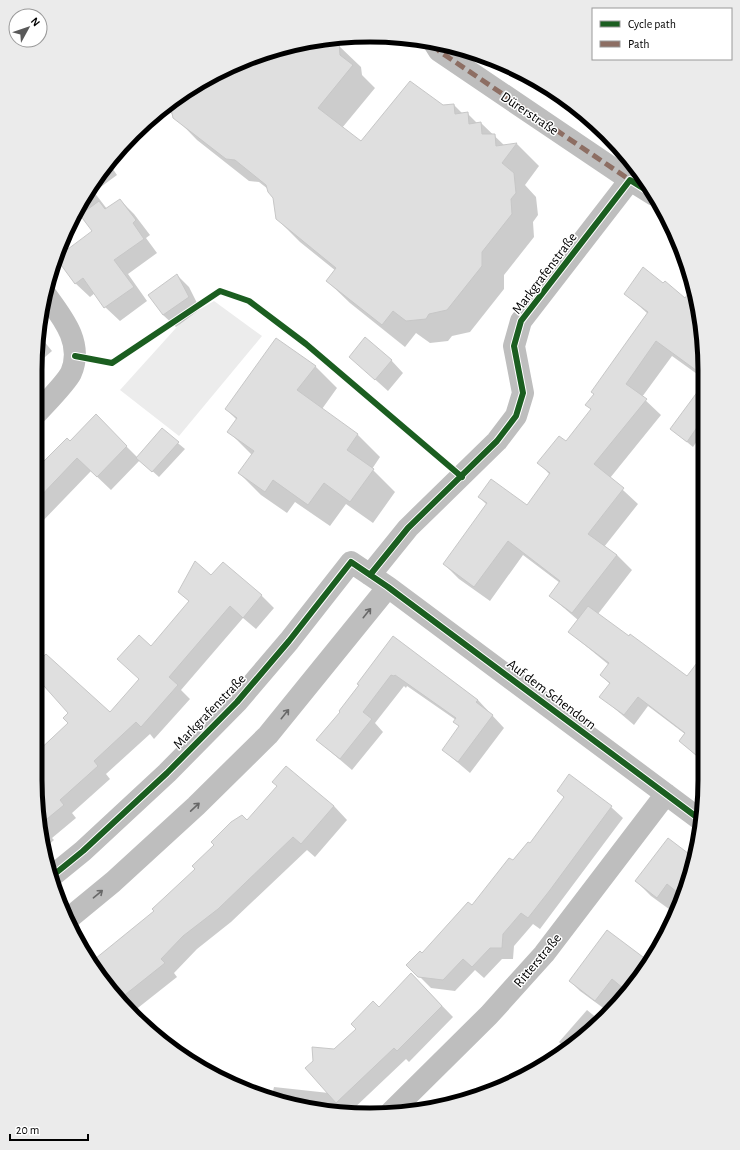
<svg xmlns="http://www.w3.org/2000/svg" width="740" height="1150" viewBox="0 0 740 1150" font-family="'Alegreya Sans',sans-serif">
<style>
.green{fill:#ececec}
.shadow{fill:#0003}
.building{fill:#dfdfdf;stroke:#c7c7c7}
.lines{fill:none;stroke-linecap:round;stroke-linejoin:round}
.minor{stroke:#bebebe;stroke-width:22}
.quiet{stroke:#8d6e63;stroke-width:5;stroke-dasharray:10 5;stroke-linecap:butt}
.cycleway-casing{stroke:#fff;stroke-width:8}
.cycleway{stroke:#1b5e20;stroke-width:6}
.oneway{stroke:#686868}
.labels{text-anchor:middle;stroke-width:3;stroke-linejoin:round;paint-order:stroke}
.street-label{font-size:14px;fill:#000;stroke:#fff}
.rim{fill:none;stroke:#000;stroke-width:5}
</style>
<rect width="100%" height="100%" fill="#fff"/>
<path class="green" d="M214 301 262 336 179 436 120 390 185 318Z"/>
<path class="shadow" d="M327 38 336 45H338L361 67 362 75 375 88 342 128 361 143 442 106 454 105 463 114 467 113 478 124 481 123 505 146 517 144 539 166 525 185 536 197 538 215 533 222 534 237 504 275V289L470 332 452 336 448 341 430 343 416 333 405 347 350 303 327 281 336 271 300 242 277 219 274 197 268 189 259 182 249 181 197 140 165 107 203 80 263 53Z
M108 162 117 175 94 192 107 209 120 200 134 214 150 235 146 238 157 253 128 274 147 301 120 321 105 307 95 293 90 297 75 283 93 231 78 211Z
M177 275 189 287 200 309 176 327 163 315Z
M693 290 704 348V379L672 356 642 397 661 415 610 478 638 504 604 547 617 555 632 570 598 614 703 691 702 761 680 741 685 734 648 706 634 725 601 697 610 684 601 675 609 665 569 632 578 620 550 596 560 583 523 555 490 601 459 579 444 564 487 505 479 497 527 506 550 475 539 463 566 443 592 409 595 395 648 314 626 294 685 300Z
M38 334 52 351 38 363Z
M350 357 391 360 403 373 388 391Z
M315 366 337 388 322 409 358 435 380 457 372 469 395 492 373 523 346 504 330 526 295 502 287 513 261 495 239 473 252 455 229 432 237 420 226 409Z
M96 416 138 458 162 430 185 449 159 477 140 460 111 490 91 471 37 527V468L70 443Z
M700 422 704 426V431L693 447 671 429Z
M36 559 41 564 36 569Z
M212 576 261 595 274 608 256 629 243 618 181 690 190 699 154 739 150 734 106 774 110 779 72 813 76 818 52 838 54 840 46 847 35 780 70 723 69 713 36 676V665L46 655 110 714 140 680 151 647 190 602 179 592Z
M394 638 478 700 504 728 470 773 443 750 460 727 454 722 456 720 407 686 406 688 404 686 375 723 383 732 352 770 317 740 342 712Z
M558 791 611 807 623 818 540 929 533 924 514 946 513 959H502L484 978 475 970 455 991 431 988 408 965 422 954 472 907 530 845 565 798Z
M334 806 347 820 315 857 307 850 231 922 197 949 174 973 177 977 134 1011 92 966 90 964 156 911 248 821Z
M689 855 693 859 681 901 673 912 651 896 636 881Z
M646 960 648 962 636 984 627 992 622 988 606 1010 580 991 570 981Z
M422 985 453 1017 409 1062 406 1059 350 1112 271 1099 274 1087 329 1093 334 1050 379 1008Z
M587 1010 598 1019 566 1049 559 1042Z
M525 1066 530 1071 512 1078Z"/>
<path class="building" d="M326 38 327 45 339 43 340 55 353 65 318 108 361 141 410 81 443 105 454 104 455 114 468 112 469 124 481 122 482 134H495L496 146 517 143 502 163 514 173 516 193 511 199 512 214 482 252V266L447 310 429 314 426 319 406 321 393 311 382 325 326 281 336 268 276 219 273 198 268 192 266 185 235 160 226 159 173 118 170 104 203 80 263 53Z
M120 199 136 220 133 223 144 239 114 260 134 287 104 308 83 278 75 284 56 258 92 231 80 215 99 201 105 209Z
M643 267 663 283 665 281 685 298 692 288 704 348V376L656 341 626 384 647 399 594 464 624 488 588 534 617 555 572 613 549 596 560 581 508 541 474 587 443 564 487 503 478 497 491 479 527 505 550 473 537 463 559 436 566 441 591 409 585 405 594 394 591 392 648 312 624 294Z
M177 274 189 297 163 315 148 295Z
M365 337 392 360 375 380 349 357Z
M276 338 316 366 297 390 358 434 347 450 374 469 350 502 324 483 308 505 273 480 265 492 238 473 254 451 227 432 237 418 225 409Z
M704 383V417L687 442 670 429Z
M96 414 127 446 97 477 77 458 37 500V468L67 438 70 441Z
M162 428 179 442 152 472 136 458Z
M195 561 211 575 223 562 262 595 243 618 230 606 169 677 178 685 141 727 136 722 94 761 98 766 60 800 64 805 42 823 35 780V754L68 723 63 718 68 713 36 677V664L46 654 110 712 139 679 117 659 139 635 151 646 189 601 178 592Z
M588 606 629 636 630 634 687 676 703 655 702 760 679 741 685 733 638 697 624 715 599 697 610 683 600 675 609 663 568 632Z
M393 636 478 700 476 702 493 715 458 762 442 750 459 726 453 722 456 718 395 675 394 676 391 675 363 712 372 719 340 759 316 740 340 712 339 711 359 685 357 684Z
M286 766 334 806 301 844 293 837 218 909 183 936 161 959 165 963 121 998 90 963 154 911 152 909 195 869 192 866 214 845 211 842 231 822 242 815 247 820 277 786 272 782Z
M569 774 612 806 550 890 528 918 521 913 503 934 502 948H490L472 967 463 959 443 980 418 977 406 965 420 951 422 953 468 902 472 905 509 858 513 860 528 842 530 843 564 797 557 791Z
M668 838 693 857 683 897 667 884 657 898 635 881Z
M607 930 647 960 624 989 612 979 595 1001 569 981Z
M411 973 442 1006 397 1051 394 1048 336 1103 305 1068 313 1061 312 1047 334 1049 356 1029 351 1024 373 1001 379 1007Z"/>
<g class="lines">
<path class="minor" d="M434 43 439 51 630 180 654 195
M37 413C46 403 66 383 71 373 84 343 62 317 46 295
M370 575 408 528 497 441 516 416 523 393 514 346 521 321 630 180 641 176
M51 877 83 851 167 773 237 702 289 641 351 562 388 587 702 821
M68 919 113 882 196 806 268 735 388 587
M391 1112 489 1015 544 954 666 794"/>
<path class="quiet" d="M434 43 439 51 630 180 628 182"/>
<g class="cycleway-casing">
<path id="cycleway" d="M75 356 112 363 220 291 249 301 306 344 462 477
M370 575 408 528 497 441 516 416 523 393 514 346 521 321 630 180 654 195
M51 877 83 851 167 773 237 702 289 641 351 562 388 587 702 821"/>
</g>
<use href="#cycleway" class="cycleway"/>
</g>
<defs><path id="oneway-shaft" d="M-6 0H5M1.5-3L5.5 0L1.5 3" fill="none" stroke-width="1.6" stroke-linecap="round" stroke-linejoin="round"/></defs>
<g class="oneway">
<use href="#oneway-shaft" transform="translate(367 613) rotate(-51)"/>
<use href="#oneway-shaft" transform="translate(285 714) rotate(-51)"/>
<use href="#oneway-shaft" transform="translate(195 807) rotate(-43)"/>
<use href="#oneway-shaft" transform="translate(98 894) rotate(-40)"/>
</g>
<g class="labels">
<g class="street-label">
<text transform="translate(530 113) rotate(34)" y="5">Dürerstraße</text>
<text transform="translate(544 273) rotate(-53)" y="5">Markgrafenstraße</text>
<text transform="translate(552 694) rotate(37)" y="5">Auf dem Schendorn</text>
<text transform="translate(209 711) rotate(-46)" y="5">Markgrafenstraße</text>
<text transform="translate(537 960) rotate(-50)" y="5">Ritterstraße</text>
</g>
</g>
<path d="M0 0H740V1150H0ZM370 42H370A328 328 0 0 1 698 370V780A328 328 0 0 1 370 1108H370A328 328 0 0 1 42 780V370A328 328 0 0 1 370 42Z" fill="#ebebeb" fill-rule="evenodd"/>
<path class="rim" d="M370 42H370A328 328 0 0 1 698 370V780A328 328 0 0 1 370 1108H370A328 328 0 0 1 42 780V370A328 328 0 0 1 370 42Z"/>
<rect x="592" y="8" width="140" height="52" fill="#ffffff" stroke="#999999"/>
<rect x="600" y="21" width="20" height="6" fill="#1b5e20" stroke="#999999"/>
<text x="628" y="28" font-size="12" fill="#000000">Cycle path</text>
<rect x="600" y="41" width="20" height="6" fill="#8d6e63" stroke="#999999"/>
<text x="628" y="48" font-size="12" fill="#000000">Path</text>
<g transform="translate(28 28) rotate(50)"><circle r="19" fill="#ffffff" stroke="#999999"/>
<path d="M0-3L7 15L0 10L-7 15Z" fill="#595959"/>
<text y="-6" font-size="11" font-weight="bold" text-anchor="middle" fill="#000000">N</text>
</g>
<path d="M10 1134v6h78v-6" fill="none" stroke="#000000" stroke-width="2"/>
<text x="16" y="1134" font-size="12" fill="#000000" stroke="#ffffff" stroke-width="3" paint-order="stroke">20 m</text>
</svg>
